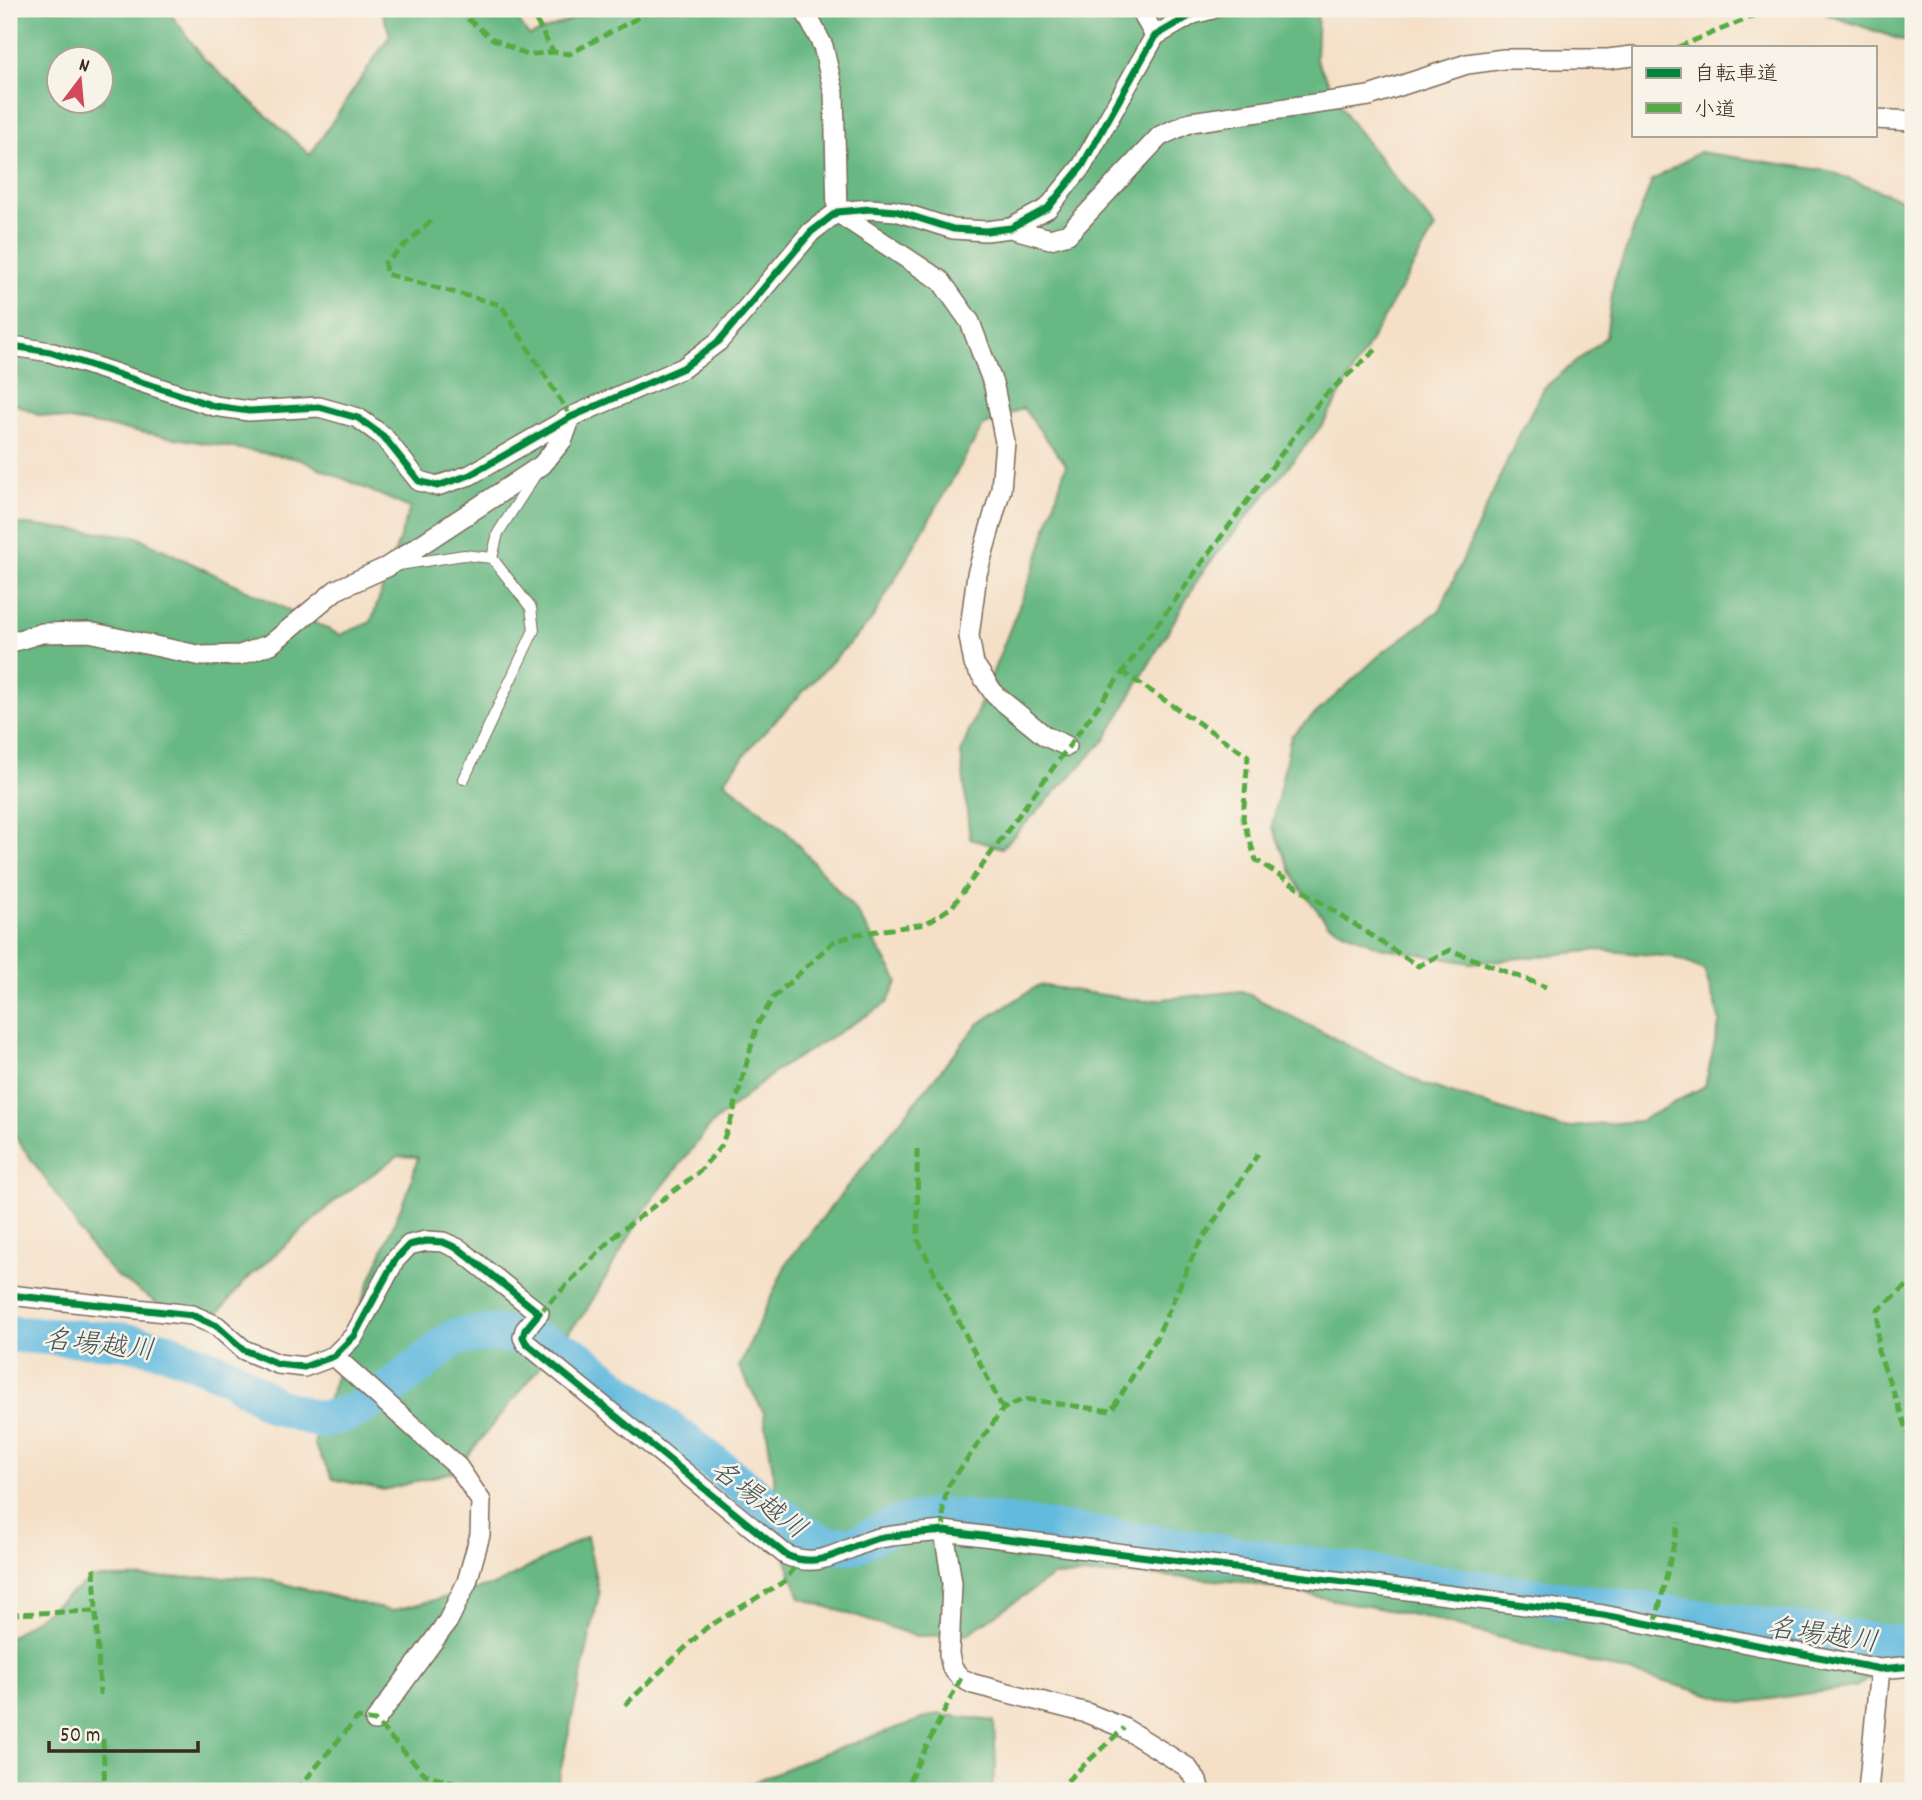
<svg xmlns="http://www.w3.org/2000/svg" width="1922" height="1800" viewBox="0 0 1922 1800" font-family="Dekko,'Klee One',sans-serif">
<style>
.forest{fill:#68b883;stroke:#527150;stroke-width:2;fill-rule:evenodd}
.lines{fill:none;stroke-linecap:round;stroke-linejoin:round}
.river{stroke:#62badf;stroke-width:37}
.lane-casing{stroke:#7c6a59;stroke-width:12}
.street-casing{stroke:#7c6a59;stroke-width:22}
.lane{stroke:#fff;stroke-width:10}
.street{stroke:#fff;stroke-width:19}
.quiet{stroke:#55ab43;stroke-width:5;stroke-dasharray:10 5;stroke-linecap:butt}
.cycleway-casing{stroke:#f7f3e8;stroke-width:11}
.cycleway{stroke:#00873e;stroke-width:7}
.labels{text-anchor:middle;stroke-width:5;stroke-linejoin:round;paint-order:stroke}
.water-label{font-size:28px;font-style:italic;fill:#475558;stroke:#f7f3e8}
</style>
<rect width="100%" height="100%" fill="#f7f3e8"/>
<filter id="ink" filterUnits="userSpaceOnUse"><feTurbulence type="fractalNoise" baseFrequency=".0143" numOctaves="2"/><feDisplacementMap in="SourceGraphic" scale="14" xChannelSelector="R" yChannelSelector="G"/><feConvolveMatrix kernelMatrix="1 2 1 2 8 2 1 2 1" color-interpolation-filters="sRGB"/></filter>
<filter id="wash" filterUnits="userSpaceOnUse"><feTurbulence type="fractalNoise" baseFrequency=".00686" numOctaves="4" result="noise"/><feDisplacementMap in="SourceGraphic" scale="28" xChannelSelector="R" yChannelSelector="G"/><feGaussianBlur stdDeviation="1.57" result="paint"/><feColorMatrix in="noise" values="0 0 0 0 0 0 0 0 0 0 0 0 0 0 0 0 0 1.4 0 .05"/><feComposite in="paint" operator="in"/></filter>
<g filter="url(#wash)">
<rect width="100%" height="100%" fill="#f5e0c7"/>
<path class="forest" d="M9 9H167L204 59 310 155 390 35 381 9H511L529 36 600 9H1318L1316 59 1348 118 1435 228 1324 423 1203 571 1105 740 1002 848 970 839 961 752 1037 561 1066 465 1023 408 983 426 871 621 756 741 724 781 784 829 857 912 898 981 887 1003 777 1070 711 1125 648 1205 586 1311 455 1471 384 1490 333 1479 314 1444 357 1313 410 1185 418 1157 398 1156 336 1200 244 1282 219 1312 167 1310 114 1274 87 1243 63 1204 14 1135 9 1133V523L135 536 340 635 371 622 410 508 299 459 40 415 9 401ZM60 60H102V102H60Z
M1818 9H1913V44L1829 15Z
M1699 152 1829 171 1913 204V1655L1855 1687 1742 1703 1424 1617 1241 1582 1135 1574 1053 1576 966 1635 916 1636 800 1598 787 1563 764 1413 739 1367 787 1262 977 1025 1039 985 1143 1001 1242 991 1423 1084 1561 1128 1640 1121 1705 1086 1720 1021 1704 970 1673 957 1598 950 1471 963 1379 947 1328 924 1297 884 1272 827 1291 736 1381 654 1440 610 1518 437 1544 388 1606 337 1614 281 1652 181Z
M587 1536 599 1594 556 1791H9V1638L92 1578 257 1577 391 1611 498 1584Z
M937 1714 994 1721 996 1766 991 1791H732L821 1754Z"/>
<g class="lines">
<path class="river" d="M9 1334 124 1341 167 1350 230 1376 275 1406 320 1420 350 1413 383 1395 455 1337 491 1333 535 1339 574 1355 808 1536 829 1545H854L895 1525 938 1516 1010 1523 1503 1592 1913 1646"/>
</g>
</g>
<g filter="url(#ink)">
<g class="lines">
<g class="lane-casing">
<path id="lane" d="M399 565 464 555 492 558
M464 779 534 630 531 608 492 558 498 533 536 474"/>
</g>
<g class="street-casing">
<path id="street" d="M804 9 823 46 834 93 837 212
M1140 9 1155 36
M1875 119 1913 121
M837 212 941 281 970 322 994 386 1005 442 1001 489 977 574 969 636 974 664 995 695 1045 736 1067 746
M1011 228 1050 239 1068 234 1160 136 1191 122 1369 96 1467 64 1504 59H1608L1633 56
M9 348 19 347 50 352 214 406 249 411 319 407 358 418 383 436 419 481 437 486 470 475 571 417 683 368 719 341 811 232 837 212 870 209 896 211 953 229 986 231 1011 228 1048 208 1082 166 1155 36 1193 14 1212 9
M9 643 42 633 89 632 202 656 240 655 271 644 336 590 387 567 542 465 563 439 571 417
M9 1295 192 1315 217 1326 244 1350 278 1364 304 1367 334 1356 354 1336 395 1260 409 1245 426 1241 443 1242 459 1249 539 1313 525 1330 523 1337 526 1343 786 1555C822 1571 845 1546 879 1538 900 1534 923 1533 944 1531L1603 1615 1880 1669 1913 1666
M334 1356 458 1467 481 1501 480 1535 467 1582 448 1621 375 1721
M944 1531 952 1583 949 1654 952 1668 961 1678 973 1684 1087 1713 1124 1728 1187 1767 1197 1781 1200 1791
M1868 1791 1880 1669"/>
</g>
<use href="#lane" class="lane"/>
<use href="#street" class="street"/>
<path class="quiet" d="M456 9 491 38 527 55 554 52
M526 9C538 18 544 39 554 52L569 54 655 9
M1678 47 1754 16 1763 9
M431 221 385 263 386 274 501 305 571 417
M1121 671 1248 756 1243 819 1256 860 1418 966 1450 950 1546 987
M917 1149 918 1240 1003 1409
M1907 1286 1878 1310V1351L1913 1445
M539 1313 618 1233 699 1172 721 1146 732 1117 757 1025 773 998 833 942 857 934 925 924 952 907 1322 398 1379 347
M944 1531 943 1507 948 1486 1003 1409 1024 1399 1111 1411 1157 1337 1196 1249 1258 1154
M94 1568 100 1695
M9 1614 96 1611
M1655 1625 1679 1522
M625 1705 706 1628 785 1581 799 1561
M103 1739 105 1791
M296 1791 357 1718 375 1721 425 1774 485 1791
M898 1791 910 1779 961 1678
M1056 1791 1124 1728"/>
<g class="cycleway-casing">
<path id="cycleway" d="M9 348 19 347 50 352 214 406 249 411 319 407 358 418 383 436 419 481 437 486 470 475 571 417 683 368 719 341 811 232 837 212 870 209 896 211 953 229 986 231 1011 228 1048 208 1082 166 1155 36 1193 14 1212 9
M9 1295 192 1315 217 1326 244 1350 278 1364 304 1367 334 1356 354 1336 395 1260 409 1245 426 1241 443 1242 459 1249 539 1313 525 1330 523 1337 526 1343 786 1555C822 1571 845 1546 879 1538 900 1534 923 1533 944 1531L1603 1615 1880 1669 1913 1666"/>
</g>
<use href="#cycleway" class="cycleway"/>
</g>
</g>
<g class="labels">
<g class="water-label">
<text transform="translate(99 1343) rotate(6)" y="10">名場越川</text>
<text transform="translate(760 1498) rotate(37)" y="10">名場越川</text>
<text transform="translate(1823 1633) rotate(8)" y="10">名場越川</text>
</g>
</g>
<rect width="1922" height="1800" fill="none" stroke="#f7f3e8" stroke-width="35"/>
<rect x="1632" y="46" width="245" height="91" fill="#f7f3e8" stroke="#aca397" stroke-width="2"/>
<rect x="1646" y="68" width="35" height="10" fill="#00873e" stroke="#aca397" stroke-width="2"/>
<text x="1694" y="80" font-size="21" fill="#3b2a1e">自転車道</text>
<rect x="1646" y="103" width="35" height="10" fill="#55ab43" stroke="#aca397" stroke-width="2"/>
<text x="1694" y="116" font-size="21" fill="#3b2a1e">小道</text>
<g transform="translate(80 80) rotate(16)"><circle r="33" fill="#f7f3e8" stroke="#aca397" stroke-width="2"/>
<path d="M0-5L12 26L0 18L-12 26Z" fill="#d1495b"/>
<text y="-10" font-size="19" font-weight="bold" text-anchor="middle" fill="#3b2a1e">N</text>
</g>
<path d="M49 1741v10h149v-10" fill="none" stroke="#3b2a1e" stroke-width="3.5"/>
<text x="60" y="1741" font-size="21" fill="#3b2a1e" stroke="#f7f3e8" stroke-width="5" paint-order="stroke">50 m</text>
</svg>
